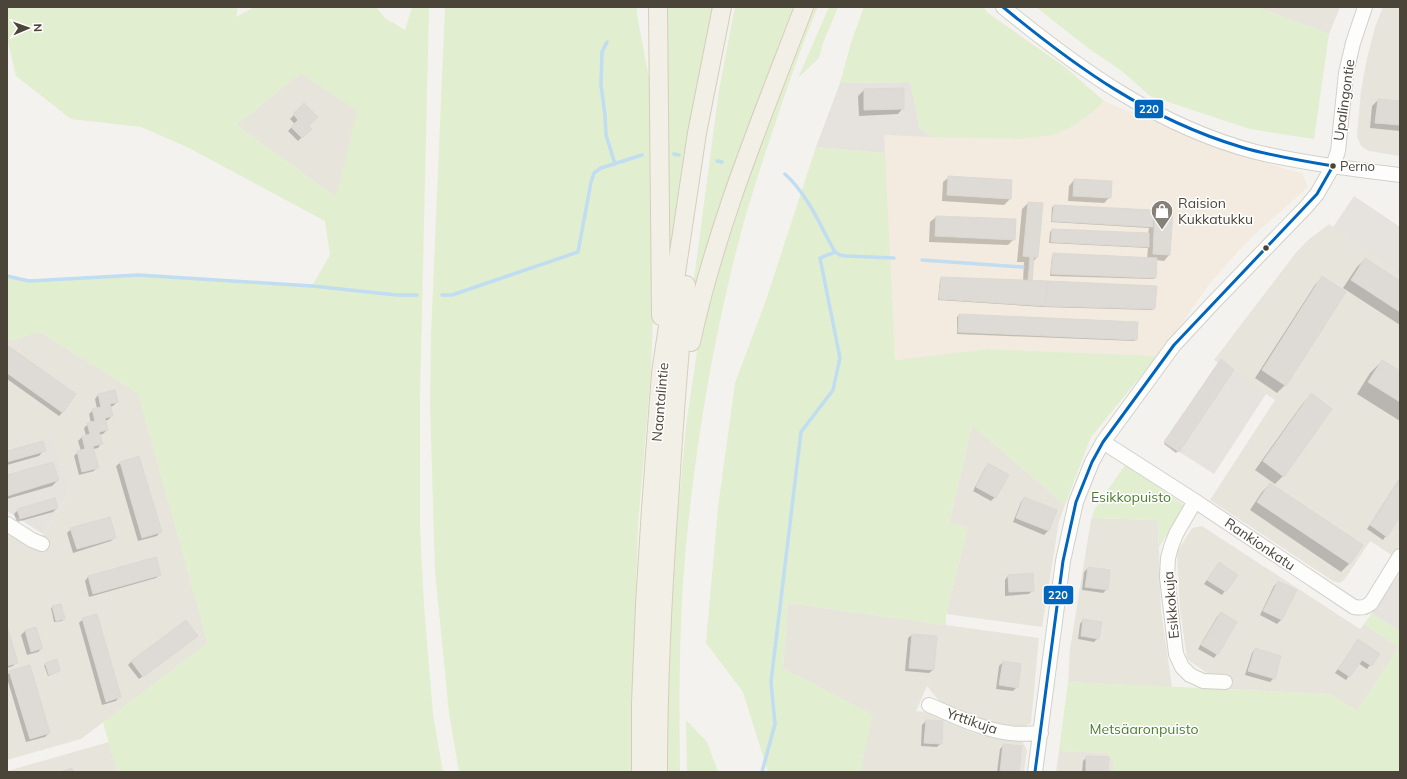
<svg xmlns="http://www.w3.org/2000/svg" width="1407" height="779" viewBox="0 0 1407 779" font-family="Mulish,sans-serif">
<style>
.residential{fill:#e7e4dc}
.commercial{fill:#f3ebdf}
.industrial{fill:#e6e2de}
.green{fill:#e1eecf;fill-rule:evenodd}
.parking{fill:#e6e3df}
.shadow{fill:#0003}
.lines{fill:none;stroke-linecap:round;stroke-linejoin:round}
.stream{stroke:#c0ddf1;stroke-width:3.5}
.building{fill:#dedbd6;stroke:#dcd9d4}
.minor-casing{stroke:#d2d0cb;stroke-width:16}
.major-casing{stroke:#d6cebb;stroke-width:20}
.minor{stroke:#fdfdfc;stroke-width:14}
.major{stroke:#f2efe6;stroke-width:18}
.bus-1-casing{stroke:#fff;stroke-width:6}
.bus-1{stroke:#0065bd;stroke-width:3}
.bus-dot{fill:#4b4439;stroke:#fff;stroke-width:1.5}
.labels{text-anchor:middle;stroke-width:3;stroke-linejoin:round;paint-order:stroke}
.bus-label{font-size:13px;fill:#4b4439;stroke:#fff;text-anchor:start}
.street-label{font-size:14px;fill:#4b4439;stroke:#fff}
.poi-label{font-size:14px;fill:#4b4439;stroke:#fff;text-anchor:start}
.park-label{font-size:14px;fill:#4a7f2a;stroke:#fff}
.line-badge{stroke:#fff;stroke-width:1.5}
.badge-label{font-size:11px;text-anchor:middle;font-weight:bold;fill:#fff}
</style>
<rect width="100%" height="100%" fill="#f4f2ee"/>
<path class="residential" d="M1256 7H1340L1329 34Z
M1383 7H1400V156L1369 151 1361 146 1357 136 1361 90 1367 58 1375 27Z
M301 73 358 111 336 197 236 125Z
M1329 224 1400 271V545L1393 556 1370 541 1345 579 1340 583 1333 581 1210 500 1275 400 1214 360 1298 250 1308 240Z
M40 332 138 393 208 643 81 739 7 760V532L34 549 68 494 7 451V341Z
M972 425 1065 505 1059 521 1042 627 946 614 968 527 949 524Z
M1092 518 1158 520 1161 610 1172 687 1068 682 1070 649 1091 520Z
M1202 526 1360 629 1364 624 1399 647 1357 711 1330 694 1203 688 1211 676 1187 659 1180 609 1177 552 1192 528Z
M788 603 1039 638 1031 723 1024 727 976 720 940 702 927 686 916 711 932 713 973 733 1022 741 1027 750 1024 772H860L872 715 783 668Z
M109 742 117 772H7V771Z
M1059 751 1108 753 1114 762 1113 772H1056Z"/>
<path class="commercial" d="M1104 101 1157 123 1285 169 1302 173 1308 187 1254 235 1232 258 1207 287 1181 325 1157 356 989 349 895 360 883 135 1022 139 1054 135 1073 126 1093 112Z"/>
<path class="industrial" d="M910 82 920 129 932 137 884 135 885 153 816 147 840 83Z
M52 438 68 494 43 534 7 511V451Z"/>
<path class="green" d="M7 7H238L236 17 254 7H376L385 18 405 30 412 7H429L420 397V526L424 606 433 714 443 772H117L103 722 208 643 138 393 40 332 7 341V276L29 281 138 275 312 286 330 255 325 221 187 147 141 127 71 119 16 76 7 37ZM301 73 357 111 336 197 236 125Z
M445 7H637V15L650 83 653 318 651 371 638 525 631 741 632 772H459L449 713 435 572 430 403 431 335Z
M663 7H712L668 279Z
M735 7H796L693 295 692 294 719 90Z
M811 7H818C802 44 789 83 776 121 766 151 756 181 747 211 717 317 698 427 687 536 679 614 679 693 680 772H668V718L669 658 676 536 686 426 700 331 721 251Z
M829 7H838L823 43 819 58 798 78Z
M864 7H983L988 13 1065 67 1104 101 1093 112 1073 126 1054 135 1022 139 932 137 920 129 910 82 840 83 851 43Z
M1036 7H1256L1329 34 1314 139 1250 129 1150 96 1123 72 1088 48Z
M816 147 885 153 895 360 989 349 1157 356 1091 437 1065 505 972 425 949 523 968 527 946 614V625L788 603 783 668 873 715 860 772H768L743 692 706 643 718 507 735 383 765 303Z
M1125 465 1186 506 1159 547 1158 520 1092 518 1094 510Z
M1372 613 1400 631V772H1113L1114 762 1108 753 1059 751 1068 682 1330 694 1357 711 1399 647 1364 624Z
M686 720 707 742 718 772H687Z"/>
<path class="parking" d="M1354 196 1400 227V273L1333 227Z
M1221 359 1266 394 1214 474 1164 442Z
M1400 573V631L1372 613Z"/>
<path class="shadow" d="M864 90 903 108 898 114 859 116 858 96Z
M1378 100 1400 102V131L1370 128 1372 106Z
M304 105 307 126 310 129 298 141 288 131 295 124 290 119Z
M949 177 1010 199 1004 205 942 201 943 182Z
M1074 180 1110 197 1104 203 1068 201 1069 186Z
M1028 203 1037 257 1033 262 1031 282 1154 308 1152 310 1043 307 938 300 940 279 942 278 1023 281 1024 262H1017L1022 209Z
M1054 206 1152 214 1155 210 1172 211 1169 255 1164 261 1156 260 1155 277 1154 279 1050 276 1052 256 1054 254 1147 259 1148 248 1049 243 1050 232 1052 230 1148 234 1149 228 1051 222 1052 207Z
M936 217 1014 239 1008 245 929 242 930 222Z
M1365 259 1400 282V325L1343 288 1357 267Z
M1323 277 1285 385 1277 393 1255 378 1315 285Z
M959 315 1137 323 1136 340 1134 341 957 334V317Z
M7 347 63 412 59 416 7 379Z
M1382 361 1400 372V421L1357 394 1370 373Z
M1219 362 1178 451 1176 453 1164 444Z
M98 395 117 402 113 406 109 407 112 416 108 420 104 421 107 430 103 434 99 435 101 444 98 448 93 449 97 467 94 471 79 475 74 456 78 452 81 451 78 441 82 437 86 436 84 428 88 424 91 423 89 414 93 410 97 409 95 399Z
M1311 395 1283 476 1275 484 1255 470 1303 403Z
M44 450 39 456 7 465V452Z
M139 457 160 532 157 536 138 541 116 466 120 463Z
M989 465 995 497 991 501 973 491 985 468Z
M7 476 58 480 52 486 7 499Z
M1400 478V515L1383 540 1367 529Z
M1270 484 1362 545 1349 564 1341 572 1250 510 1262 492Z
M1024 498 1056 511 1048 531 1044 535 1013 522 1021 502Z
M57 508 53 512 17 522 14 514 18 510Z
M71 529 115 537 111 541 73 553 67 533Z
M155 558 160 574 156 578 89 597 85 581 88 577Z
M1219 563 1236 575 1222 595 1204 584Z
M1088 568 1107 589 1103 593 1082 590 1084 572Z
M1008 576 1033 590 1029 594 1005 596V580Z
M1278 582 1295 591 1281 620 1277 624 1260 615 1274 586Z
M53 607 64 619 62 621 54 622 51 608Z
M1221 613 1217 654 1214 658 1198 649 1217 617Z
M83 619 119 697 116 701 102 705 79 623Z
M1083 620 1098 638 1094 642 1078 639 1080 624Z
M35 628 42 648 38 652 27 655 21 635 25 631Z
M7 629 17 662 13 666 7 668Z
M912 635 933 670 929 673 905 671 908 638Z
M197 636 139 679 128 665 132 661Z
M1358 641 1378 654 1367 669 1358 663 1346 680 1335 673Z
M1255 649 1274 678 1270 682 1245 675 1252 653Z
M1003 662 1017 687 1013 691 996 689 999 666Z
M46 664 59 671 48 676 44 665Z
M10 672 49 733 45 737 26 742 7 678V675Z
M926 721 941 743 937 747 921 746 922 725Z
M1004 745 1018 772H997L1000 749Z
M1087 757 1107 772H1082L1083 761Z"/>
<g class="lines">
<path class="stream" d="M607 42 602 52 601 85 605 115 606 135 615 164
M674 154 679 155
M717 161 722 162
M835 252 840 255 847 256 894 258
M922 260 1023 267
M7 276 29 281 138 275 312 286 397 295H417
M442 295H452L578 252 591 182 594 173 601 168 642 155
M762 772 775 724 771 682 801 432 833 390 840 358 820 258 835 252C820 225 808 195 785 174"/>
</g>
<path class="building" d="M904 88V109L864 110V89Z
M1378 99 1400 101V125L1375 123Z
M304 103 318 117 309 126 312 129 302 138 291 127 298 120 293 114Z
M948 176 1012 180 1011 199 947 195Z
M1074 179 1112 181 1111 198 1073 196Z
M1028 202 1043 203 1038 257H1034L1032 281H1028L1030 257 1023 256Z
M1054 205 1153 210V227L1052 221Z
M1155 209 1173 210 1170 255 1153 254Z
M936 216 1016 219 1015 240 935 236Z
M1052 229 1149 233V247L1051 242Z
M1053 253 1157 258 1156 278 1051 274Z
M1365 258 1400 281V312L1351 280Z
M1322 276 1346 292 1286 386 1262 370Z
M941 277 1048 281 1045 306 939 299Z
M1048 281 1157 286 1155 309 1045 306Z
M959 314 1138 322 1137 340 958 332Z
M7 345 76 394 63 413 7 373Z
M1221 359 1234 370 1179 452 1164 442Z
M1382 360 1400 371V402L1368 382Z
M115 390 118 402 110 404 113 416 105 418 108 430 99 432 103 444 93 446 99 468 82 472 77 451 85 449 82 436 90 434 87 423 95 421 92 409 101 407 98 394Z
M1311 393 1332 409 1284 477 1263 461Z
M43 441 46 451 7 462V451Z
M139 456 162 532 142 538 120 462Z
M53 462 59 480 7 496V475Z
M988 463 1009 475 996 498 976 487Z
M1400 479V517L1387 537 1370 525Z
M1270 483 1363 545 1350 564 1257 502Z
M1024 497 1057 510 1049 531 1016 518Z
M55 498 58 508 20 519 17 509Z
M110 517 116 538 77 549 70 528Z
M156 557 161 575 93 594 88 576Z
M1219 562 1238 575 1226 592 1207 580Z
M1088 567 1110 570 1108 590 1085 587Z
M1033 573 1034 591 1009 592 1008 575Z
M1278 581 1297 590 1282 620 1263 611Z
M61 604 65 619 56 621 52 606Z
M1221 612 1237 622 1218 655 1201 645Z
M97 614 121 697 106 702 82 618Z
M1083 619 1102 622 1099 639 1081 636Z
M186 620 198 636 143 677 131 661Z
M7 626 18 663 7 666Z
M36 627 43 648 31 652 25 630Z
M912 634 937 636 934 670 909 668Z
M1358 639 1380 654 1372 666 1362 660 1350 677 1338 669Z
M1255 648 1281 656 1275 679 1248 671Z
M57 659 60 671 49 675 45 663Z
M1003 661 1021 664 1018 688 999 685Z
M30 665 50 733 30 739 9 671Z
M926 720 943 721 942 744 924 743Z
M1003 744 1022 746 1019 772H1000Z
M1086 756 1109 757 1108 772H1086Z
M72 768 74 772H60Z"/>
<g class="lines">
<g class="minor-casing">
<path id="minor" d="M1003 7C1079 69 1159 127 1256 152 1303 163 1352 169 1400 175
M1103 442 1195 501 1354 607C1361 608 1365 608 1371 603L1400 556
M1195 501 1176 534 1171 547 1168 558 1167 577 1176 654 1182 667 1190 675 1203 681 1225 682
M7 524 32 540 42 544
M929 705C955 716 982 730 1010 733 1020 735 1031 733 1041 733
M1035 772 1063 561 1076 502 1092 462 1103 442 1174 345 1214 302 1305 208 1317 194 1333 166 1338 151 1346 73 1353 43 1365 7"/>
</g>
<g class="major-casing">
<path id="major" d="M658 7 661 316
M691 342C716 226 762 117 804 7
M641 772V703L645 604 651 509 661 373 697 133 722 7
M658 772C658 677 663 582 670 487 674 420 679 352 686 285"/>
</g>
<use href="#minor" class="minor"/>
<use href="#major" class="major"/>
<g class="bus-1-casing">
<path id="bus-1" d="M1003 7C1077 68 1148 119 1241 147 1271 156 1302 161 1333 166L1317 194 1174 345 1103 442 1092 462 1076 502 1063 561 1035 772"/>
</g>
<use href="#bus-1" class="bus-1"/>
</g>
<defs>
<g id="shop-pin" transform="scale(1.15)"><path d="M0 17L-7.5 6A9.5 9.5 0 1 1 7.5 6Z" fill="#868178" stroke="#fff"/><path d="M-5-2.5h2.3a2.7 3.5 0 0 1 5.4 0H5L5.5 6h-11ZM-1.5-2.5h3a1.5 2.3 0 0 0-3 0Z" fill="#fff"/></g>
</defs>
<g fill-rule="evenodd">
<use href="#shop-pin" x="1162" y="211"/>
</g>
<g class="bus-dot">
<circle cx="1333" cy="166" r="3.5"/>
<circle cx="1266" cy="248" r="3.5"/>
</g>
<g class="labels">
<g class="bus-label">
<text x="1340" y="171">Perno</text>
</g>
<g class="street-label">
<text transform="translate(1344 100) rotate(-82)" y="5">Upalingontie</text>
<text transform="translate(660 402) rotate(-85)" y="5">Naantalintie</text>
<text transform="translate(1260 544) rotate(34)" y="5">Rankionkatu</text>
<text transform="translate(1171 605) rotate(-95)" y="5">Esikkokuja</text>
<text transform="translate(972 721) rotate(19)" y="5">Yrttikuja</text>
</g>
<g class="poi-label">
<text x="1178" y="208">Raision<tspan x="1178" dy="16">Kukkatukku</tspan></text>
</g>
<g class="park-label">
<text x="1131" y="502">Esikkopuisto</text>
<text x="1144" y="734">Metsäaronpuisto</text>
</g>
</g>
<g class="line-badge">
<rect x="1134" y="99" width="30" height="20" rx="4" fill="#0065bd"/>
<rect x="1043" y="585" width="31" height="20" rx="4" fill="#0065bd"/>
</g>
<g class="badge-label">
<text x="1149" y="113">220</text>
<text x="1058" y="599">220</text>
</g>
<rect width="1407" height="779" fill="none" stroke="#4b4439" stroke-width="16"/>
<g transform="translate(28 28) rotate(88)" stroke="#ffffff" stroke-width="3" paint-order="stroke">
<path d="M0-3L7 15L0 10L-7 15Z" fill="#4b4439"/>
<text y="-6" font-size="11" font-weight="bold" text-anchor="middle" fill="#4b4439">N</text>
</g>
</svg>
